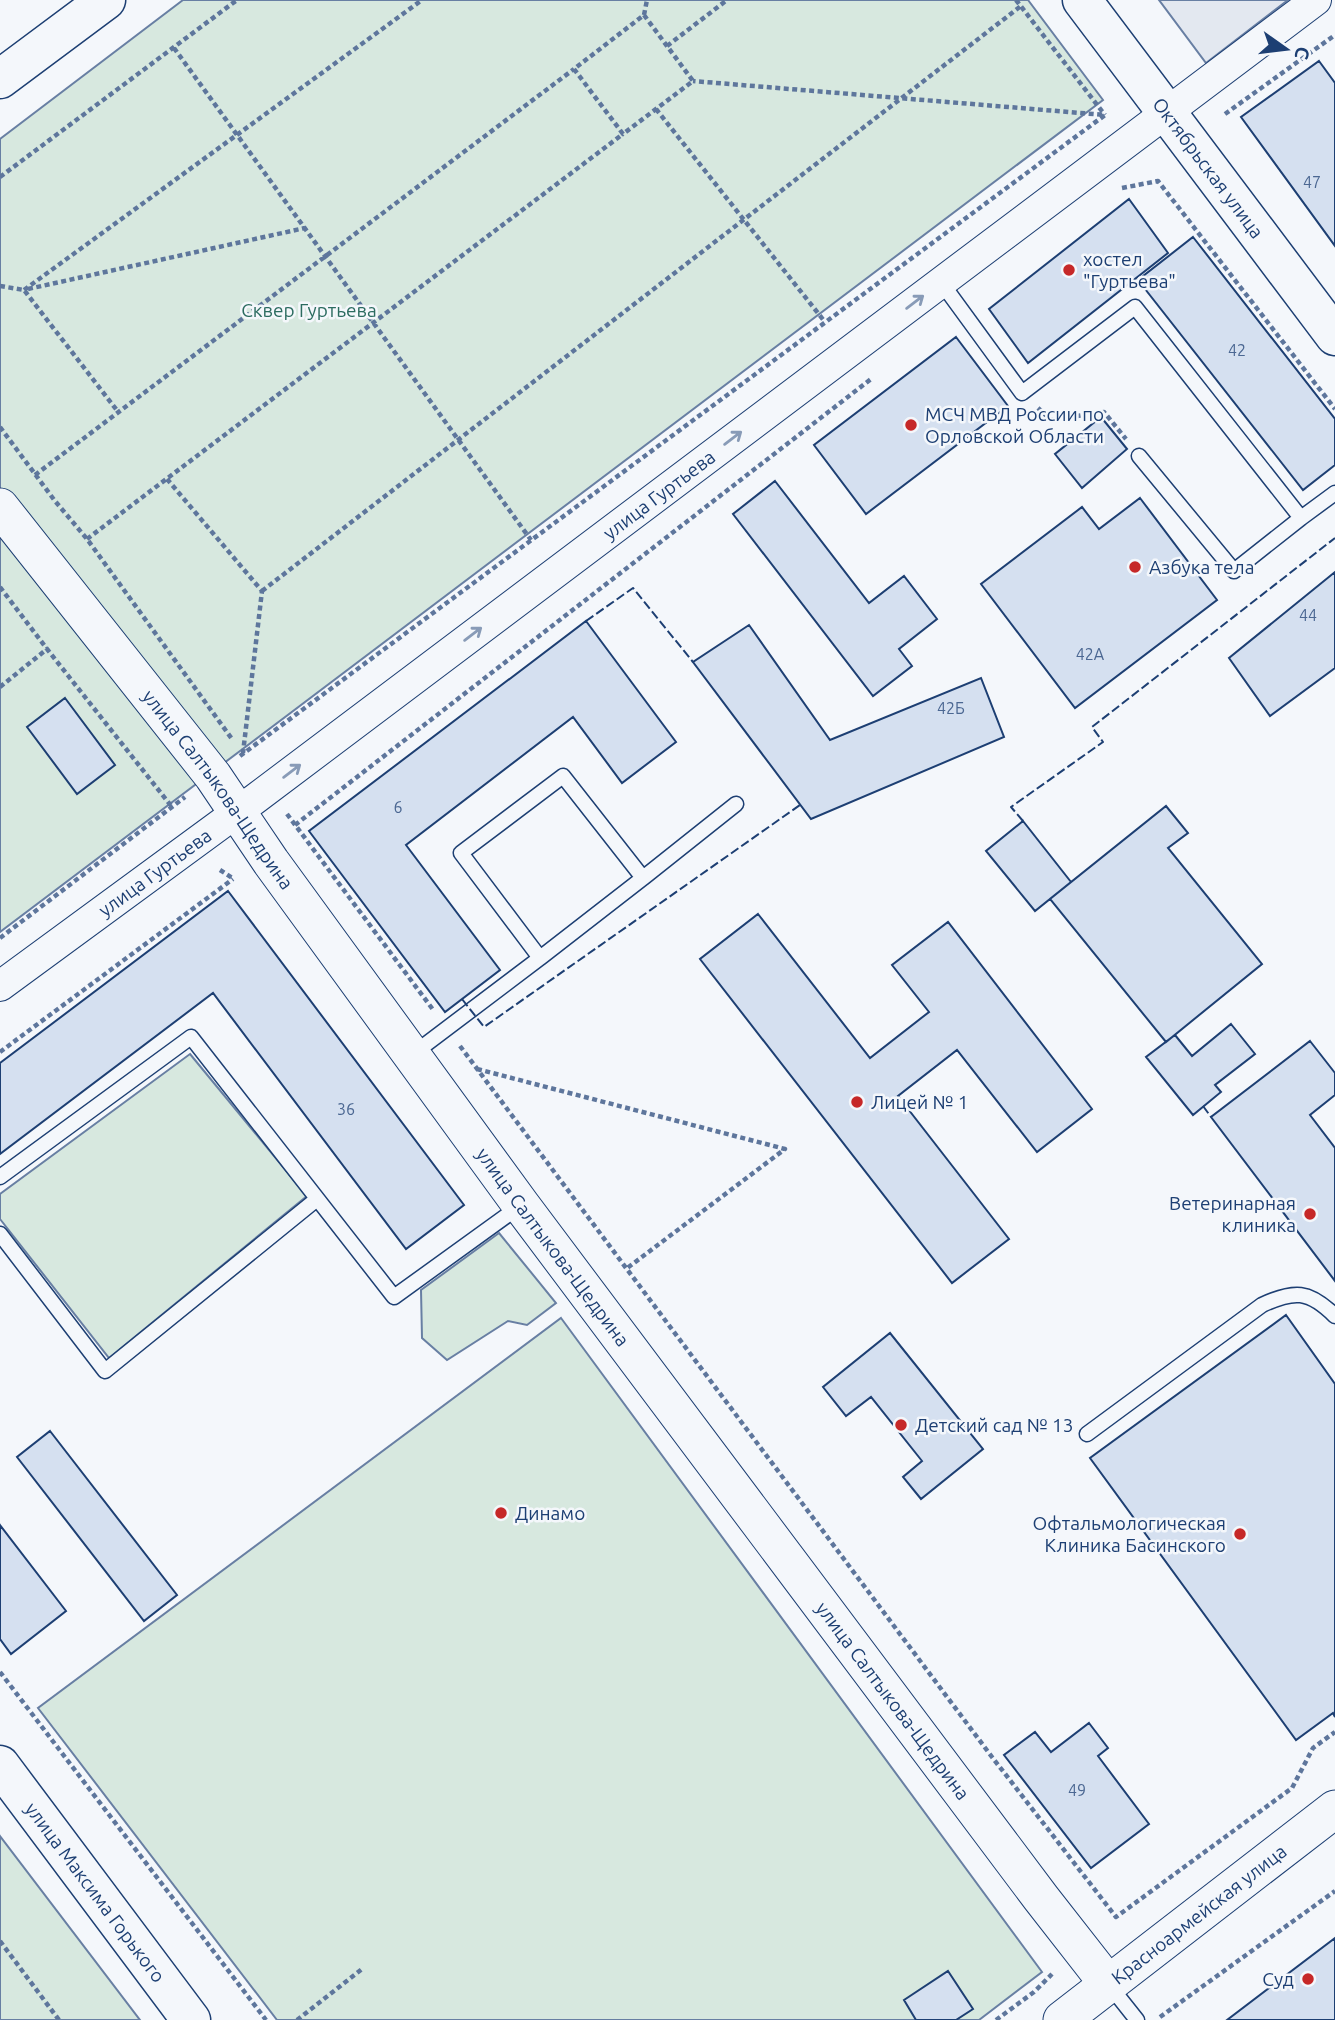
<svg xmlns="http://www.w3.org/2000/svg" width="1335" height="2020" viewBox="0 0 1335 2020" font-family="Ubuntu,sans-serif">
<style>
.green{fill:#d7e8df;stroke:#687fa3;stroke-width:2}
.parking{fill:#e3e8f0;stroke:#687fa3;stroke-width:2}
.building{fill:#d5e0f0;stroke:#1d3f73;stroke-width:2}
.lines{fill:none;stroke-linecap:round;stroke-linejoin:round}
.service-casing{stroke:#1d3f73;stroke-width:17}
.minor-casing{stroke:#1d3f73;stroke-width:32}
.tertiary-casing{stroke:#1d3f73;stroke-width:39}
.secondary-casing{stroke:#1d3f73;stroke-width:41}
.primary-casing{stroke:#1d3f73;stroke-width:41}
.path{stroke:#5e769c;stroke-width:4.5;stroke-dasharray:5 3.5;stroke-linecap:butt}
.service{stroke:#f4f7fb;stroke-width:14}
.minor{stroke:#f4f7fb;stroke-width:30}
.tertiary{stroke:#f4f7fb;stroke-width:37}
.secondary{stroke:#f4f7fb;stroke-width:38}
.primary{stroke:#f4f7fb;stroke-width:38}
.fence{stroke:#1d3f73;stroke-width:2;stroke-dasharray:9 3.5;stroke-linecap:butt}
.oneway{stroke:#889bb7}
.poi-dot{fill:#c62828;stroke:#f4f7fb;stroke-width:2.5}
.labels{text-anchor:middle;stroke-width:5;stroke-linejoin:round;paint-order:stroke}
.number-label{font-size:16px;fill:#4b6792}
.street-label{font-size:19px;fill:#1d3f73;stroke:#f4f7fb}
.poi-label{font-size:19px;fill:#1d3f73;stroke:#f4f7fb;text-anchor:start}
.park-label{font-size:19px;fill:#2c6c60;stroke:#f4f7fb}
</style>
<rect width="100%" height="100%" fill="#f4f7fb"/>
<path class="green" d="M183 0H1028L1103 100 0 932V139Z
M190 1054 307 1196 109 1358 0 1219V1194Z
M499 1233 556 1303 527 1325 508 1321 447 1360 422 1338 421 1290Z
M561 1318 1042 1972 979 2020H277L38 1708Z
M0 1836 140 2020H0Z"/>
<path class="parking" d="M1159 0H1288L1206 63Z"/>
<path class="building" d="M1319 61 1335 83V246L1241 117Z
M1129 199 1168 253 1028 363 989 309Z
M1193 237 1335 419V465L1303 490 1138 280Z
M956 337 1008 406 866 514 814 445Z
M1101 417 1127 449 1082 488 1055 454Z
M775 481 869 603 904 576 937 619 899 649 912 666 873 696 733 514Z
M1140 498 1217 600 1075 708 981 584 1082 507 1099 529Z
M1335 572V668L1270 716 1229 658Z
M586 621 676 742 622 783 573 717 406 845 500 970 445 1012 309 831Z
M749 625 830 740 981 678 1004 737 811 819 693 662Z
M65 698 115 765 77 794 27 727Z
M1166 806 1188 833 1168 848 1262 964 1166 1042 1050 899Z
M1023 821 1071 882 1035 911 986 851Z
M228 891 464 1205 406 1249 213 993 0 1154V1063Z
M758 914 870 1058 929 1012 892 965 948 922 1092 1109 1037 1152 957 1050 898 1096 1009 1239 952 1283 700 959Z
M1231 1024 1255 1054 1215 1085 1221 1092 1193 1115 1146 1057 1175 1035 1192 1056Z
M1310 1041 1335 1073V1095L1310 1115 1335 1148V1281L1211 1117Z
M1286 1315 1335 1384V1717L1333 1713 1296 1740 1090 1458Z
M890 1333 983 1449 921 1499 903 1477 922 1461 871 1397 846 1416 823 1387Z
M50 1431 177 1595 144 1621 17 1457Z
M0 1525 66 1611 11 1654 0 1639Z
M1089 1723 1108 1748 1098 1756 1149 1824 1091 1868 1004 1755 1035 1732 1051 1752Z
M1335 1938V2020H1227Z
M948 1971 973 2009 956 2020H916L904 2000Z"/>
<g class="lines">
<g class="service-casing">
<path id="service" d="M941 282 1022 393 1135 307 1301 518 1335 493
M1139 456 1234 571 1301 518
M643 878 736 804
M413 1054 540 958 461 853 563 776 643 878 540 958
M0 1177 191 1037 394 1297 520 1206
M0 1234 105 1371 317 1199
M1087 1434 1262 1305C1294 1290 1309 1290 1335 1316
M1110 1986 1137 2020"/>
</g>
<g class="minor-casing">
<g id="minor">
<path id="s1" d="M0 986 255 799 1316 0"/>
</g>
</g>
<g class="tertiary-casing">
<g id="tertiary">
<path id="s2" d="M0 507 213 776 271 862 521 1205 1041 1898 1109 1985"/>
<path id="s3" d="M1062 2020 1335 1809"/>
</g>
</g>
<g class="secondary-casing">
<g id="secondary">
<path d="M0 79 106 0"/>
<path id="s4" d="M0 1765 191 2020"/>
</g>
</g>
<g class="primary-casing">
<g id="primary">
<path id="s5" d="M1082 0 1335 336"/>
</g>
</g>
<path class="path" d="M1016 0 1105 115
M644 15 693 81 623 134 574 69Z
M644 15 647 0
M667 46 727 0
M174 48 531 540
M656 109 825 322
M1225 114 1335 35
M0 177 237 0
M1122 188 1158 181 1335 409
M0 286 24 290 119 413
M28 289 305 228
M24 290 422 0
M1038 408 1051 420 1104 412 1126 439
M0 427 55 501 87 539 232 739
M35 475 574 69
M167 479 262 591 243 753
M87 539 623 134
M0 587 47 649
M262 591 1021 6
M0 687 47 649 172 807
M240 756 1105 115 693 81
M287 814 434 1011
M295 825 871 379
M220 870 234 879
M0 938 185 797
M460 1046 992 1757 1116 1917 1292 1788 1313 1748 1335 1732
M0 1052 233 879
M477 1069 785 1149 626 1269
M0 1672 266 2020
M0 1941 59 2020
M1160 2017 1335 1891
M297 2020 362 1969
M996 2020 1034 1992 1052 1974"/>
<use href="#service" class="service"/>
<use href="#minor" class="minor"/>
<use href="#tertiary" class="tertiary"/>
<use href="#secondary" class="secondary"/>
<use href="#primary" class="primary"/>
<path class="fence" d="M586 621 633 588 693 662
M1023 821 1011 807 1103 742 1092 727 1335 538
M462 999 484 1027 800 805
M1203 1106 1211 1117"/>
</g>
<defs><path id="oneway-shaft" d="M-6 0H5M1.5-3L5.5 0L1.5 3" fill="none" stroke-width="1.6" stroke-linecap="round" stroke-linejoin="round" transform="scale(1.75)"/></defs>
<g class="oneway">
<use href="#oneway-shaft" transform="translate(915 302) rotate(-37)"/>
<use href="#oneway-shaft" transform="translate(733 438) rotate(-37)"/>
<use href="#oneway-shaft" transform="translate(473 634) rotate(-37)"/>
<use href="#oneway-shaft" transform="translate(292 771) rotate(-37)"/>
</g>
<g class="poi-dot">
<circle cx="1069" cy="270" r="7"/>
<circle cx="911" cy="425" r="7"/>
<circle cx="1135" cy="567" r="7"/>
<circle cx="857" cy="1102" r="7"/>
<circle cx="1310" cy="1214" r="7"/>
<circle cx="901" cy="1425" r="7"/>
<circle cx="501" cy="1513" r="7"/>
<circle cx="1240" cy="1534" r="7"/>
<circle cx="1308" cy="1979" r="7"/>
</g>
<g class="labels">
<g class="number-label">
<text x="1312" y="188">47</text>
<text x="1237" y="356">42</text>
<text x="1308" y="621">44</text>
<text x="1090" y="660">42А</text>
<text x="951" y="714">42Б</text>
<text x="398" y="813">6</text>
<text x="346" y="1115">36</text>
<text x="1077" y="1796">49</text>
</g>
<g class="street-label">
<text dy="7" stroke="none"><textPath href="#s5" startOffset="210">Октябрьская улица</textPath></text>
<text dy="7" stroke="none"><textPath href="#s1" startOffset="822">улица Гуртьева</textPath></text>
<text dy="7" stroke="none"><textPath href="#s2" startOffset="357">улица Салтыкова-Щедрина</textPath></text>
<text dy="7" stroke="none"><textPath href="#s1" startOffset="192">улица Гуртьева</textPath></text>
<text dy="7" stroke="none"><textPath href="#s2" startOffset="924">улица Салтыкова-Щедрина</textPath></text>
<text dy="7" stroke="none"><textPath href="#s2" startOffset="1491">улица Салтыкова-Щедрина</textPath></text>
<text dy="7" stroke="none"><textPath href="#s4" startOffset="159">улица Максима Горького</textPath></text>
<text dy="7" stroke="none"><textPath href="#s3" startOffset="173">Красноармейская улица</textPath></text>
</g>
<g class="poi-label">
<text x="1083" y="266">хостел<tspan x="1083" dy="22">"Гуртьева"</tspan></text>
<text x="925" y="421">МСЧ МВД России по<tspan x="925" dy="22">Орловской Области</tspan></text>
<text x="1149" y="574">Азбука тела</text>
<text x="871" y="1109">Лицей № 1</text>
<text x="1296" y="1210" text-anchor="end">Ветеринарная<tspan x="1296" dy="22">клиника</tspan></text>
<text x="915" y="1432">Детский сад № 13</text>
<text x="515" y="1520">Динамо</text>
<text x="1226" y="1530" text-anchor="end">Офтальмологическая<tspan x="1226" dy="22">Клиника Басинского</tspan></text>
<text x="1294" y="1986" text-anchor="end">Суд</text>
</g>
<g class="park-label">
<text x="309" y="317">Сквер Гуртьева</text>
</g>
</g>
<g transform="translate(1286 49) rotate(104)" stroke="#f4f7fb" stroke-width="5" paint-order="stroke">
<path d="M0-5L12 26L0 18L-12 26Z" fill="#1d3f73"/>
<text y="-10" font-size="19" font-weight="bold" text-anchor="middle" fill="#1d3f73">С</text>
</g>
</svg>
